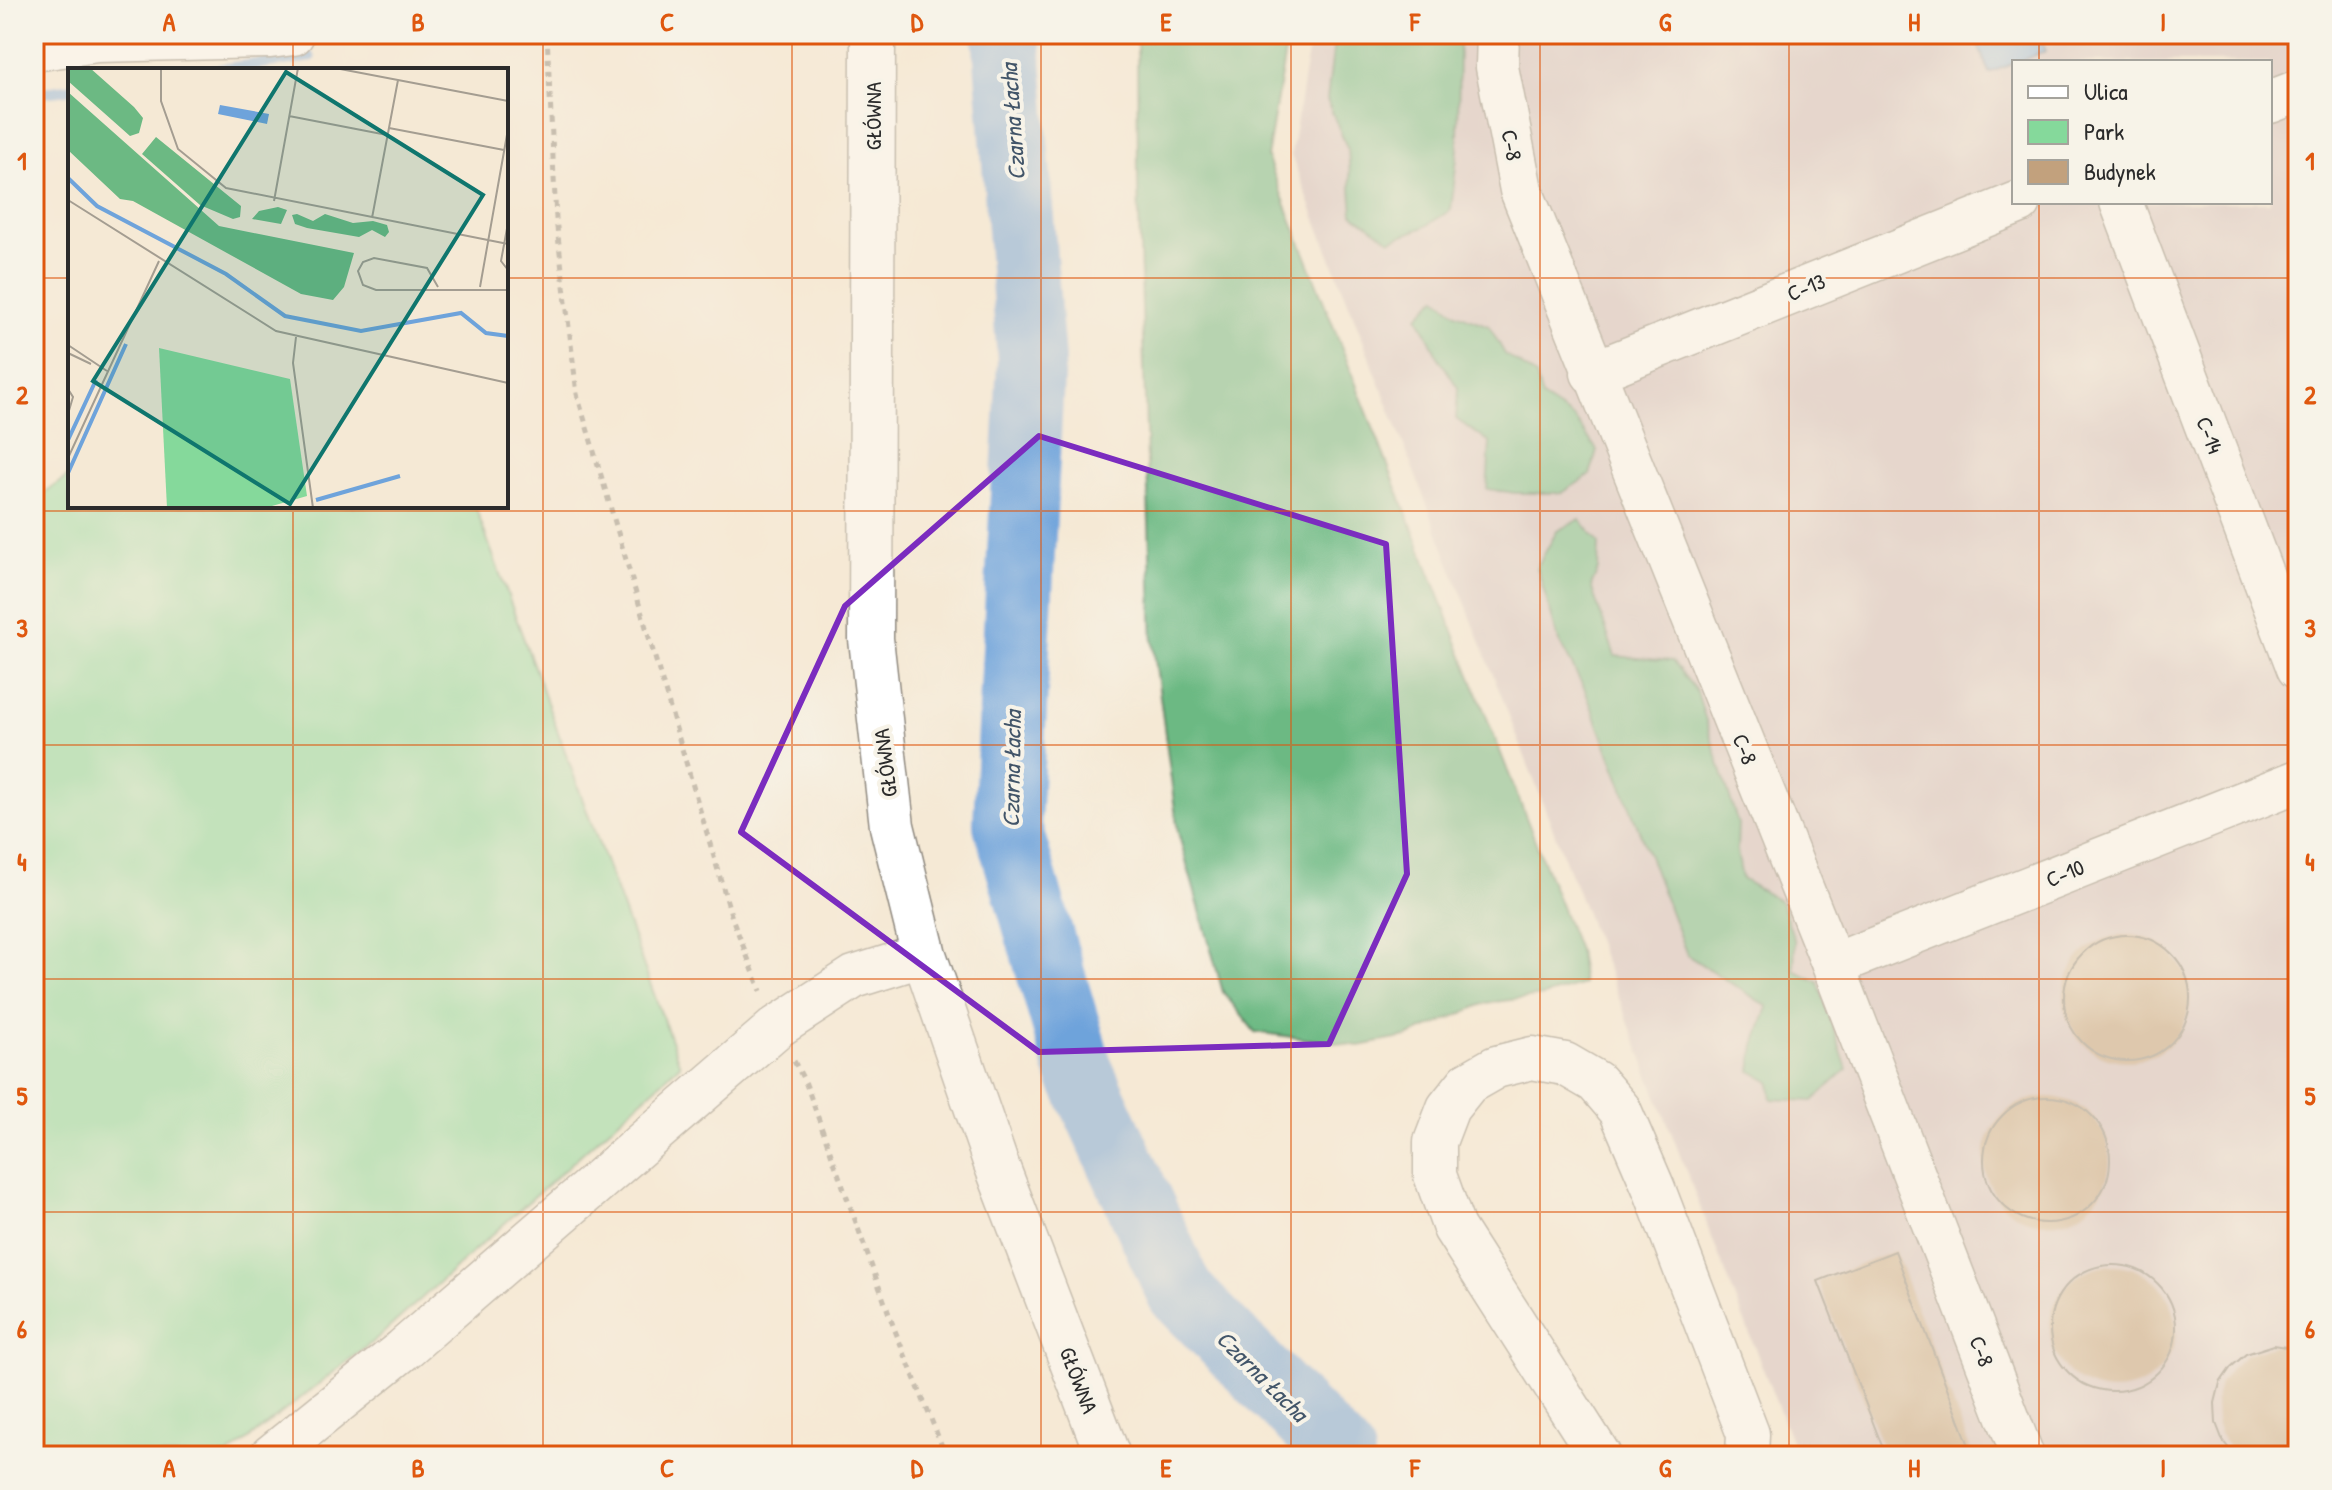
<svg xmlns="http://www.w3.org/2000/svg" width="2332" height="1490" viewBox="0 0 2332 1490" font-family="'Patrick Hand',sans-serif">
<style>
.industrial{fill:#d2bfc1;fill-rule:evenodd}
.green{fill:#85d99b;stroke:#588263;stroke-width:2}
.forest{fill:#6cb983;stroke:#4c7257;stroke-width:2}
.water{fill:#6ea3db;stroke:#4c6783;stroke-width:2}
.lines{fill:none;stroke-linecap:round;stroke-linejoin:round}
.stream{stroke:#6ea3db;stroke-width:11}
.river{stroke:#6ea3db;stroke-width:68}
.building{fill:#c2a17d}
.minor-casing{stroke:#908a80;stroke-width:45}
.major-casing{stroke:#908a80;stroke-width:47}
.path{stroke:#908a80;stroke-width:5;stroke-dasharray:6 6;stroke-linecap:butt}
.minor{stroke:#fff;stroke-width:42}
.major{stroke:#fff;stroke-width:44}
.marked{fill:none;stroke:#7b2cbf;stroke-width:6;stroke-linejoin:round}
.grid{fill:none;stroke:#df570e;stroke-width:2;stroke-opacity:0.55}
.labels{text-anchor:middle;stroke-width:8;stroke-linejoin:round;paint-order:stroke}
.street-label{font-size:22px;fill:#2b2b2b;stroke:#f7f3e8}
.water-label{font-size:24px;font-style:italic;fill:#425569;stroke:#f7f3e8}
.inset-river{fill:none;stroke:#6ea3db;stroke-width:4}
.inset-road{fill:none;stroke:#a49d91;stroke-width:2}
.view{fill:#0f766e;fill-opacity:0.15;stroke:#0f766e;stroke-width:4}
.inset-edge{fill:none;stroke:#2b2b2b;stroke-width:4}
.neatline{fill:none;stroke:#df570e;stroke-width:3}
.grid-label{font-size:26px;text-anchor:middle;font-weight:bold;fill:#df570e}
</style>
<rect width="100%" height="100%" fill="#f7f3e8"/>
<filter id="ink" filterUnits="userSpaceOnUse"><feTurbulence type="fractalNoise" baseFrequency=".0125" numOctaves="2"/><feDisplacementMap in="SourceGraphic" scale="16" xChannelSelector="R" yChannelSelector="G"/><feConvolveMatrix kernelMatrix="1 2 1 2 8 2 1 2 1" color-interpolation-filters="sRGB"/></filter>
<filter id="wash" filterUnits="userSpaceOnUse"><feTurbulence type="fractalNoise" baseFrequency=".006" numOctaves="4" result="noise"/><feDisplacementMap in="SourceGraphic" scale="32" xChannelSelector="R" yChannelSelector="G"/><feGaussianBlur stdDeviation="1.8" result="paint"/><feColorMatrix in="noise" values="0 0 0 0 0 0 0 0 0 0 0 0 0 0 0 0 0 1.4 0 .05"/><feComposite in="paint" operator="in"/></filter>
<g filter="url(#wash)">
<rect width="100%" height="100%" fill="#f5e9d5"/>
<path class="industrial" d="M1311 34H2298V1456H1797L1291 155ZM2014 62H2270V202H2014Z"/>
<path class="green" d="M70 475V506H475L680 1065 381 1335 227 1456H34V500Z"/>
<path class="forest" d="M1137 34H1288L1267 157 1578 950 1583 984 1544 996 1486 1003 1407 1037 1359 1046 1255 1032 1223 992 1178 832 1153 644 1138 186Z
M1335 34H1459L1458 149 1451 210 1422 228 1390 240 1353 214 1348 150 1327 100Z
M1437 297 1456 313 1489 326 1505 354 1536 376 1542 397 1574 418 1597 450 1590 475 1562 493H1515L1487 489 1490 443 1456 419 1458 388 1437 355 1418 316Z
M1580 519 1599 543 1598 570 1591 586 1615 656 1672 661 1697 692 1738 824 1737 851 1742 879 1781 902 1795 942 1794 970 1818 982 1847 1069 1813 1101 1772 1099 1770 1082 1751 1071 1755 1045 1768 1007 1687 955 1585 690 1559 641 1537 567 1557 531Z"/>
<path class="water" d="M1974 34H2039L2046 51 1989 73Z"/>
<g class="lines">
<path class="stream" d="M213 70 310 57
M34 94 70 89"/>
<path class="river" d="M1006 34 1031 360 1007 824 1079 1070 1180 1292 1341 1456"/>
</g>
<g id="blocks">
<path class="building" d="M2064 998a63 63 0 1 1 126 0a63 63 0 1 1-126 0Z
M1984 1160a63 63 0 1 1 126 0a63 63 0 1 1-126 0Z
M1895 1251 1973 1456H1886L1818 1281Z
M2050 1328a63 63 0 1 1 126 0a63 63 0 1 1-126 0Z
M2274 1345 2298 1349V1456H2235L2223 1441 2216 1423 2215 1403 2220 1383 2231 1367 2246 1354Z"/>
</g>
</g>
<g filter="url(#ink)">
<use href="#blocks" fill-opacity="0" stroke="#908a80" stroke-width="2"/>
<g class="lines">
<g class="minor-casing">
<path id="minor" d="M1498 34 1497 67 1521 190 1833 965 2023 1456
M34 50 97 41 270 37 293 34
M2270 102 2298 91
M2121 202 2298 668
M1592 373 2020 202
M1833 965 2298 781
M271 1456 404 1349 777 1027 854 977 924 955
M1600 1456 1454 1228 1435 1175V1142L1448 1108 1468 1083 1496 1067 1532 1058 1565 1064 1596 1082 1620 1110 1654 1189 1748 1434 1747 1456"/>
</g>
<g class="major-casing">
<path id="major" d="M873 34 871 639 892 826 924 955 995 1161 1108 1456"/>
</g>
<path class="path" d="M547 34 556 219 577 394 732 918 761 991
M794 1061 806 1084 894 1328 946 1456"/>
<use href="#minor" class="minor"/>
<use href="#major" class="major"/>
</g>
</g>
<path d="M0 0H2332V1490H0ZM1039 436 1386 544 1407 874 1329 1044 1039 1052 741 832 845 606Z" fill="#f5e9d5" fill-opacity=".55" fill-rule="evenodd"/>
<path class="marked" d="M1039 436 1386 544 1407 874 1329 1044 1039 1052 741 832 845 606Z"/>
<path class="grid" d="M293 34V70M543 34V1456M792 34V1456M1041 34V1456M1291 34V1456M1540 34V1456M1789 34V1456M2039 34V62M2039 202V1456M34 278H70M506 278H2298M293 506V1456M34 511H2298M34 745H2298M34 979H2298M34 1212H2298"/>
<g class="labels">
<g class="street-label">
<text transform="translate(873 116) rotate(-90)" y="8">GŁÓWNA</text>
<text transform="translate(1512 145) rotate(79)" y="8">C-8</text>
<text transform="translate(1806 287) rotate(-22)" y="8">C-13</text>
<text transform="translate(2210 435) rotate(69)" y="8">C-14</text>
<text transform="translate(1745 749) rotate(68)" y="8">C-8</text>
<text transform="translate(885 763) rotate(-97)" y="8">GŁÓWNA</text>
<text transform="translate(2065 873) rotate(-22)" y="8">C-10</text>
<text transform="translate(1982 1351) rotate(69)" y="8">C-8</text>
<text transform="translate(1079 1380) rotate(69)" y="8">GŁÓWNA</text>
</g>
<g class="water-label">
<text transform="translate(1013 122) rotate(-94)" y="8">Czarna Łacha</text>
<text transform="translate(1012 769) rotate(-89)" y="8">Czarna Łacha</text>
<text transform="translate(1262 1376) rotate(45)" y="8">Czarna Łacha</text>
</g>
</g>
<g transform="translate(68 68)">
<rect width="440" height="440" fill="#f5e9d5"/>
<path d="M91 280 222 311 239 428 197 440H99Z" fill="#85d99b"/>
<path d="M0 0H22L66 39 75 50 71 65 62 68 0 13ZM0 24 151 158 286 185 276 219 265 232 233 226 65 133 52 131 0 82ZM88 69 173 138 172 149 165 151 132 137 74 86ZM210 139 219 142 213 156 184 151 191 143ZM229 146 245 153 257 146 285 155 305 153 319 157 321 164 317 169 304 162 291 169 239 160 227 156 224 147Z" fill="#6cb983"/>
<path d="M152 37 201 46 199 56 150 46Z" fill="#6ea3db"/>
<path class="inset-river" d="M0 110 29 138 158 206 217 248 293 263 393 245 418 265 440 268M0 372 28 312M0 405 58 276M248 432 332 408"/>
<path class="inset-road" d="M93 0V33L110 81 158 120 440 176M267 0 440 33M221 48 319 67M321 60 436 82M0 132 208 263 440 315M206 133 230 0M304 150 330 12M440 155 433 193 440 202M370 219 359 200 306 190 295 194 290 203 295 217 308 222H440M412 219 440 61M228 269 225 295 245 440M0 277 39 303M0 285 23 296M0 321 5 329 0 346M0 390 91 193"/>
<path class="view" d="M218 4 415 127 222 436 25 313Z"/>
<rect width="440" height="440" class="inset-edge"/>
</g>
<rect width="2332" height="1490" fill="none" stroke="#f7f3e8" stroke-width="88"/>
<rect x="2012" y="60" width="260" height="144" fill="#f7f3e8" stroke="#a5a39c" stroke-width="2"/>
<rect x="2028" y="86" width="40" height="12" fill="#ffffff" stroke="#a5a39c" stroke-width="2"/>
<text x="2084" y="100" font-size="24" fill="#2b2b2b">Ulica</text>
<rect x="2028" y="120" width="40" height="24" fill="#85d99b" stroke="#a5a39c" stroke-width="2"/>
<text x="2084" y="140" font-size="24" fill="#2b2b2b">Park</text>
<rect x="2028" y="160" width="40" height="24" fill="#c2a17d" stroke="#a5a39c" stroke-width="2"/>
<text x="2084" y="180" font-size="24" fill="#2b2b2b">Budynek</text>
<rect x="44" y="44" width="2244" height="1402" class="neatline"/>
<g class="grid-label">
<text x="169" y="31">A</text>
<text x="418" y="31">B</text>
<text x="667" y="31">C</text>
<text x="917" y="31">D</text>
<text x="1166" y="31">E</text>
<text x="1415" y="31">F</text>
<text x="1665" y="31">G</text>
<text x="1914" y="31">H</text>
<text x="2163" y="31">I</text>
<text x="22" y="170">1</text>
<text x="2310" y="170">1</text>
<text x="22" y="404">2</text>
<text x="2310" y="404">2</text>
<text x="22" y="637">3</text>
<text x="2310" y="637">3</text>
<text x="22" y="871">4</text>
<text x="2310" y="871">4</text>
<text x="22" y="1105">5</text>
<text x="2310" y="1105">5</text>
<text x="22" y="1338">6</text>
<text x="2310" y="1338">6</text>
<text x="169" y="1477">A</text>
<text x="418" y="1477">B</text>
<text x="667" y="1477">C</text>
<text x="917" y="1477">D</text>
<text x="1166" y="1477">E</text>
<text x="1415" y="1477">F</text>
<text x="1665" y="1477">G</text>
<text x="1914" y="1477">H</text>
<text x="2163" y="1477">I</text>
</g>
</svg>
